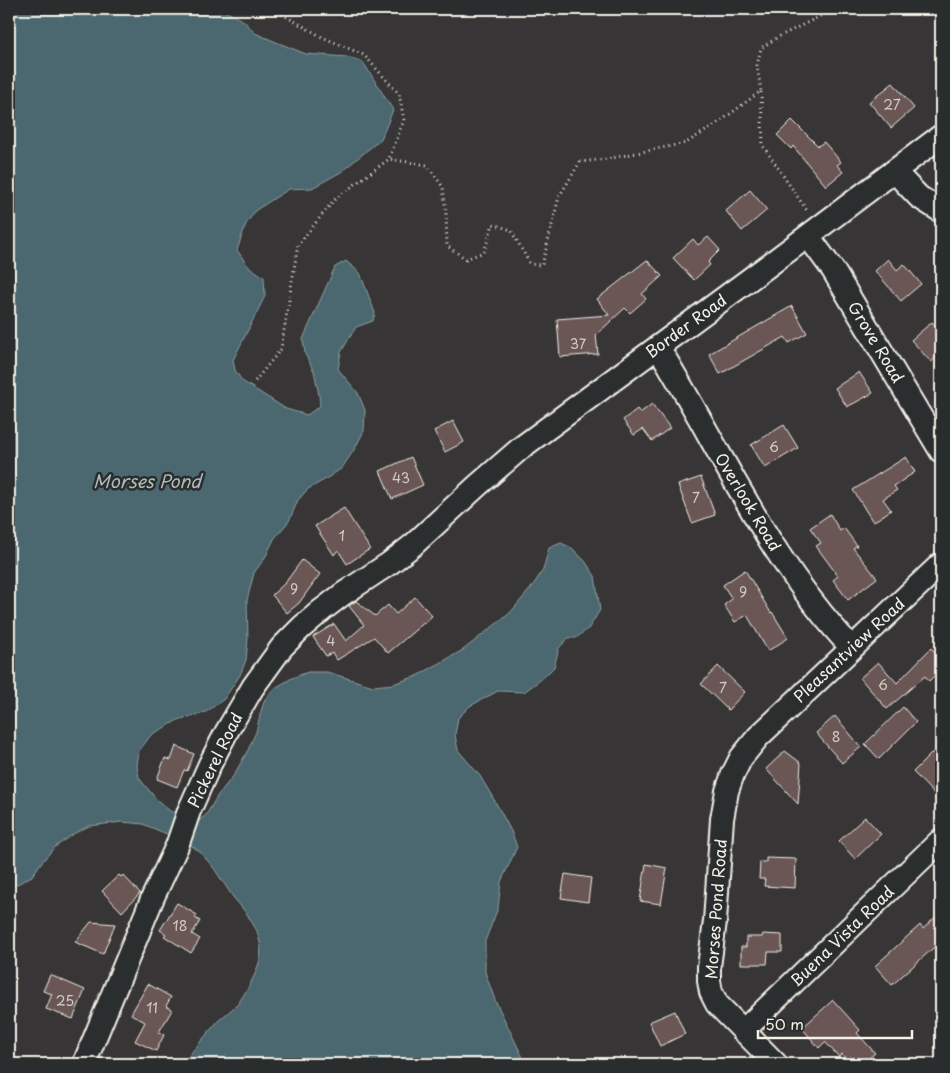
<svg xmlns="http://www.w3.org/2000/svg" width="950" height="1073" viewBox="0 0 950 1073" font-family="'Playpen Sans',sans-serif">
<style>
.water{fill:#4b686f;stroke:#8f9f9f}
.building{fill:#695754;stroke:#f4f1e8}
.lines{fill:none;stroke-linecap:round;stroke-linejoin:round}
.street-casing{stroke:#f4f1e8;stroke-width:26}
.path{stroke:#f4f1e8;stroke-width:3;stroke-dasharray:1 4;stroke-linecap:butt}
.street{stroke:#2a2d2e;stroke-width:22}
.labels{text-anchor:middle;stroke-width:5;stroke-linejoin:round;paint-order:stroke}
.number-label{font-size:14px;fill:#d1cac3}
.street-label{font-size:16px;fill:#f4f1e8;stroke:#2a2d2e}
.water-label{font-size:18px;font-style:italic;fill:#b0bab8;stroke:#2a2d2e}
</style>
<rect width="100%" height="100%" fill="#373536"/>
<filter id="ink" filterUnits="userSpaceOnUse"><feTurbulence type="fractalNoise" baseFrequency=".02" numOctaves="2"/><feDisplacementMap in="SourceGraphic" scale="10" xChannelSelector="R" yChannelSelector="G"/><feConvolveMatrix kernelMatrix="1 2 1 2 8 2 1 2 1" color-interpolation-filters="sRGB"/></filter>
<g filter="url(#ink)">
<path class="water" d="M9 9H221L244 21 255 33 269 39 306 54 347 57 363 62 393 110 381 139 341 172 312 188 289 189 256 210 246 224 237 250 248 266 264 277 265 296 233 360 235 370 242 381 286 409 307 415 320 406 319 395 314 371 305 354 303 339 335 267 346 261 360 273 375 313 373 321 356 327 341 352 338 369 358 393 365 410 364 431 354 450 342 468 326 479 308 489 298 500 289 521 274 539 266 556 254 573 247 600 248 639 246 660 240 675 224 699 206 712 178 720 151 735 139 751 137 766 139 778 157 800 170 811 193 820H200L206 815 218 795 234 775 248 750 256 732 261 711 265 699 275 688 292 678 308 672H327L373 686 393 684 417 676 463 650 510 613 532 587 543 570 549 548 561 543 572 548 585 561 595 576 600 610 589 628 576 638H568L559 648 554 667 543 678 524 692 498 691 470 706 458 718 455 735 458 750 480 776 496 803 511 831 517 847 501 882 498 908 485 941V972L495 1000 526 1064H183L191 1053 218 1021 238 1004 248 988 255 974 260 960 261 947 257 931 247 914 233 897 213 867 199 851 186 842 143 824 122 822 89 826 75 833 55 847 41 863 32 876 12 887 9 894Z"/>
<path class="building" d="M893 83 914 108 891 128 869 102Z
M792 120 818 146 824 142 841 162 837 165 843 172 826 186 793 146 791 149 777 135Z
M750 190 767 210 742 231 726 211Z
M708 237 720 250 708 262 710 265 694 280 673 258 693 239 698 245Z
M888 259 897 270 904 264 921 284 901 301 875 271Z
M647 260 662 276 642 294 646 299 630 313 625 308 596 335 598 354 560 357 557 319 609 315 597 299Z
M792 306 807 333 789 343 785 337 720 374 709 354Z
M932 322 941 333V354L931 362 911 340Z
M859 372 873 393 847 407 835 388Z
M652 404 670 428 652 441 643 429 634 435 623 420 637 409 640 413Z
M453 421 464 442 445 452 434 431Z
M784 425 798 448 765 468 751 445Z
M411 457 423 485 392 499 380 471Z
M906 457 915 472 894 486 897 490 883 499 891 510 873 522 853 490Z
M701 477 715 515 692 523 678 485Z
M344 508 370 549 347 564 338 550 334 555 315 526Z
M830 514 840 531 844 528 857 546 853 548 877 578 848 600 833 580 838 576 816 546 821 543 810 528Z
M302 560 320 574 299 603 287 613 272 595 285 583Z
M745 570 771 613 772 612 788 638 768 651 747 615 735 622 724 605 732 599 723 585Z
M415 597 432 616 388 653 374 637 337 660 332 653 326 656 313 637 334 624 346 641 364 625 349 606 356 601 375 616 388 605 396 614Z
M931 648 941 658V669L929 681 925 676 887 709 860 678 878 662 897 683Z
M718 666 745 692 728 710 701 684Z
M903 707 916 722 879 759 865 744Z
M835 716 861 747 842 763 816 733Z
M941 744V801L913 772Z
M176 746 194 754 187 771 184 770 177 787 157 779 165 758 171 760Z
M785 751 801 763 798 804 766 769Z
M865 817 881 834 855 859 839 841Z
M766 858 796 859 795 888 764 886 765 879H759L760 862H766Z
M646 864 667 868 661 904 640 901Z
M565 874 591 878 588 902 561 898Z
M119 875 121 877 123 875 140 893 122 912 102 891Z
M177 903 197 915 195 918 200 921 192 934 200 939 191 953 164 936 166 934 160 930Z
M941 912V941L892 985 875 966 920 925 923 929Z
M91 922 115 924 103 954 75 942Z
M763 934 782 935V952H768L767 964H741V947H746V937H762Z
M50 975 85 990 73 1019 46 1009 52 994 43 991Z
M148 984 171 997 166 1006 172 1010 159 1032 164 1035 156 1051 135 1041 145 1022 131 1014Z
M833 1000 860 1030 857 1033 875 1053 862 1064H852L842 1054 839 1057 825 1042 819 1048 802 1028Z
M675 1011 685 1034 660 1046 649 1022Z"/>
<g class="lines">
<g class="street-casing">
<path id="street" d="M894 171 919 197 941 211
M808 236 833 270 941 451
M658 347C721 449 768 560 852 648
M743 1031 941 840
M84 1064 153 897 177 846 189 811 210 764 227 731 253 687 282 647 302 627 322 610 343 594 390 563 413 545 477 486 522 447 769 265 941 136
M776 1064 717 1004 711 992 709 981V967L715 921 722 819 727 791 733 774 741 758 758 737 941 564"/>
</g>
<path class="path" d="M273 9 322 37 364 55 399 94 404 120 389 159 427 165 443 187 446 212 447 246 466 259 484 252 493 224 511 230 530 264 542 265 559 197 580 162 607 159 686 143 717 124 761 91 757 65 761 48 778 37 835 9
M761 92 763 146 808 212
M255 381 281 349 298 245 334 200 389 159"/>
<use href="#street" class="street"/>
</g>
</g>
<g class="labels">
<g class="number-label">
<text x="892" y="110">27</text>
<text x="578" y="349">37</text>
<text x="774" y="452">6</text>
<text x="401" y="483">43</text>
<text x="696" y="503">7</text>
<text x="342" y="541">1</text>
<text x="294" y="594">9</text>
<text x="743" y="597">9</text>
<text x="331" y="646">4</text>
<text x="883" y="690">6</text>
<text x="723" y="693">7</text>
<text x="836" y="742">8</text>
<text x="180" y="931">18</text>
<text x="65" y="1006">25</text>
<text x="152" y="1013">11</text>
</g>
<g class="street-label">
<text transform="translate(686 326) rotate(-36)" y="6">Border Road</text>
<text transform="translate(876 342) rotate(59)" y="6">Grove Road</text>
<text transform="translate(748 502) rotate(59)" y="6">Overlook Road</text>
<text transform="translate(849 650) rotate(-43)" y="6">Pleasantview Road</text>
<text transform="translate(215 760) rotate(-64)" y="6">Pickerel Road</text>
<text transform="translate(716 909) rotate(-86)" y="6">Morses Pond Road</text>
<text transform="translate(842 936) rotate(-44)" y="6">Buena Vista Road</text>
</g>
<g class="water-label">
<text x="147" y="488">Morses Pond</text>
</g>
</g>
<rect width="950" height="1073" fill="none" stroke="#2a2d2e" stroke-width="30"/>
<rect x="15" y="15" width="920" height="1043" fill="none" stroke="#f4f1e8" stroke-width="2" filter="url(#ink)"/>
<path d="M758 1030v8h154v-8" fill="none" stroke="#f4f1e8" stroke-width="2.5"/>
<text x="765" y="1030" font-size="15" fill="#f4f1e8" stroke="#2a2d2e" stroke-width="4" paint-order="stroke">50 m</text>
</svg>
